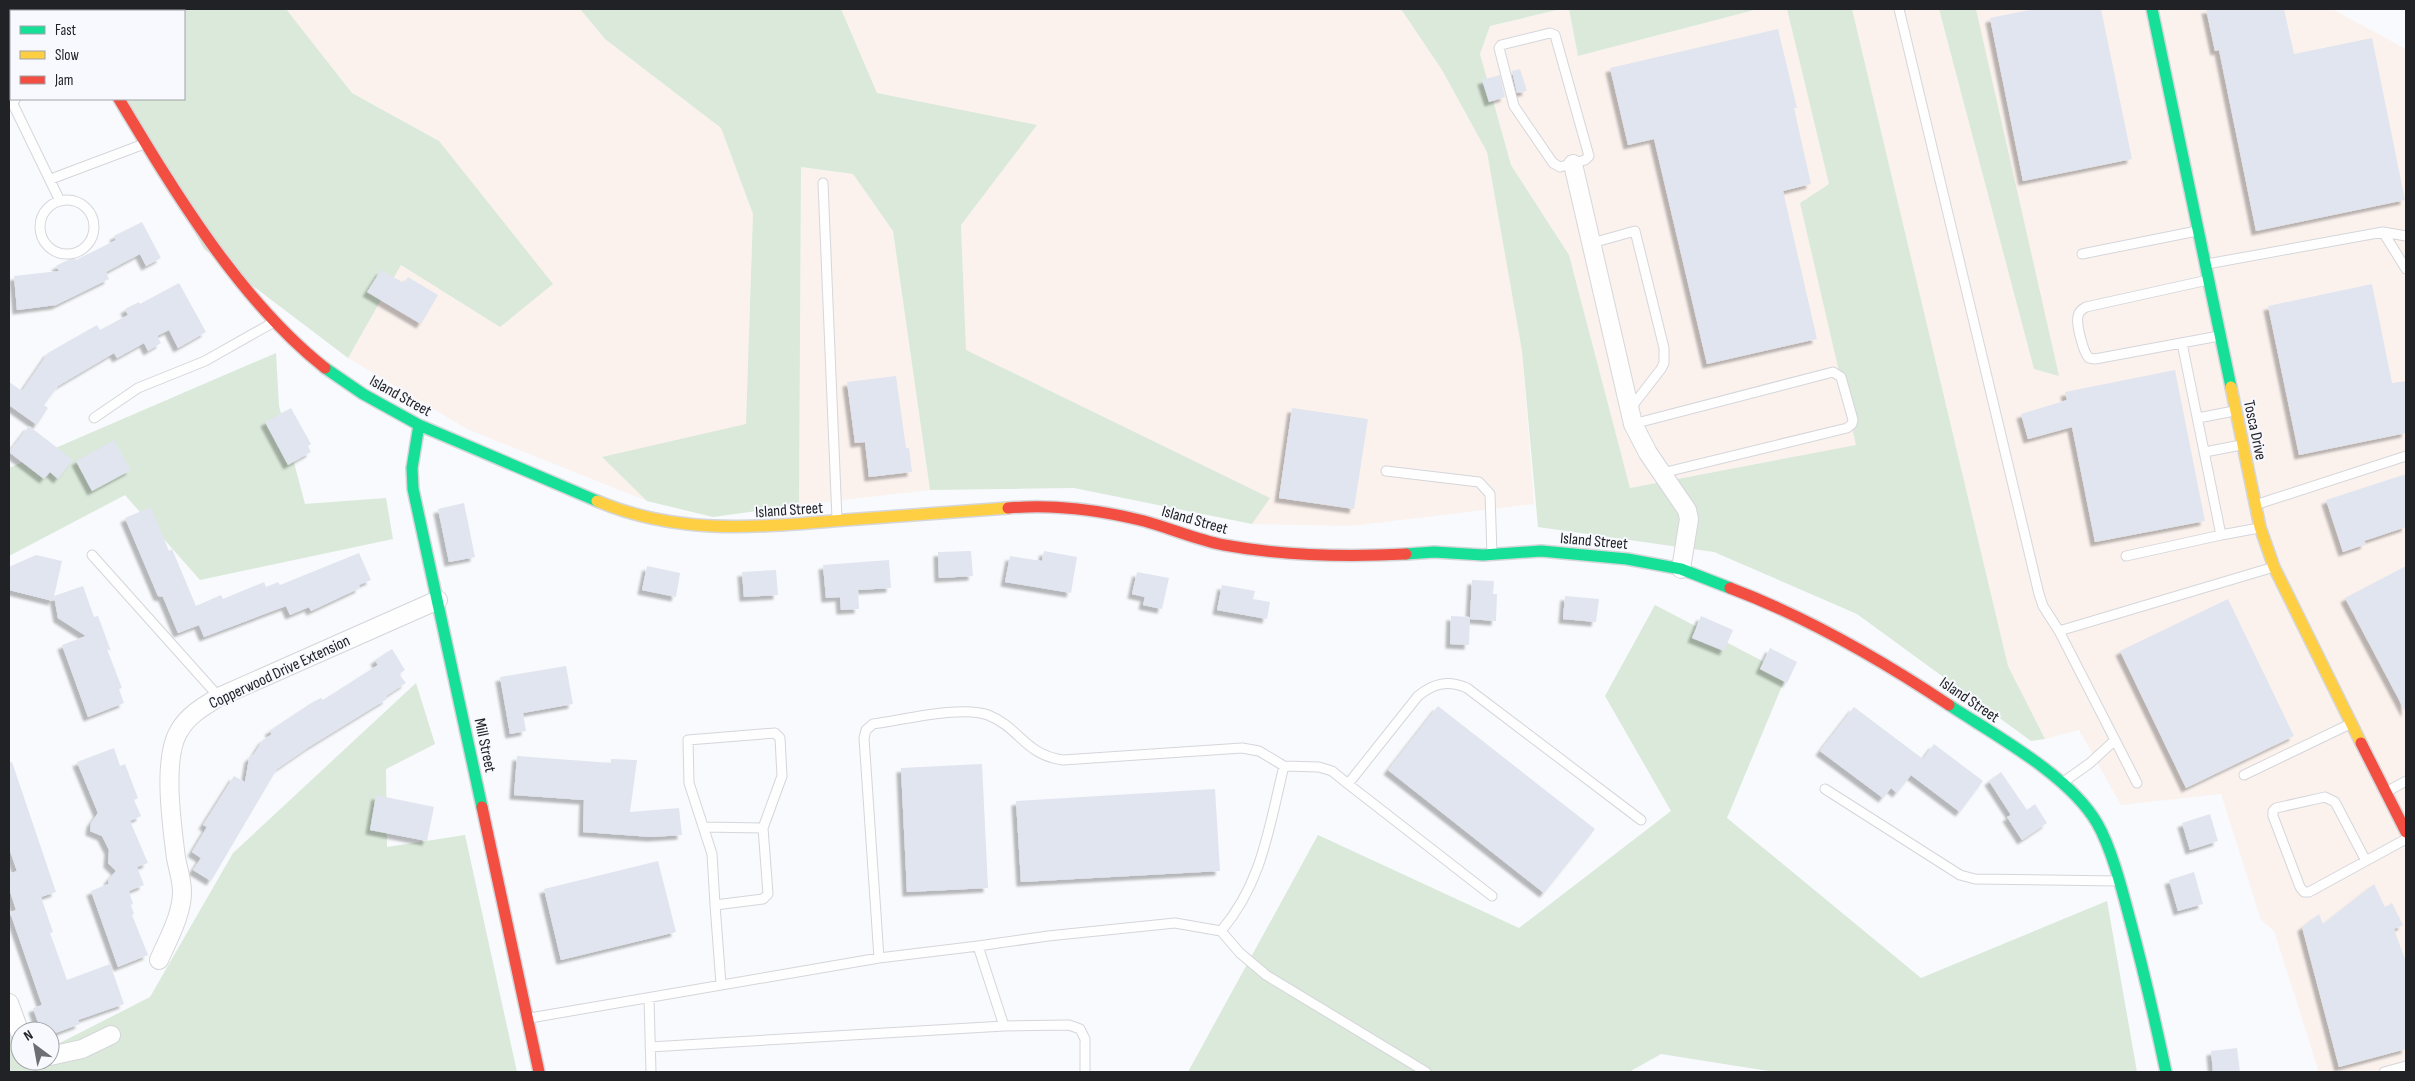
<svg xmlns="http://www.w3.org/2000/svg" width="2415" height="1081" viewBox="0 0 2415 1081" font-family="'Sofia Sans Condensed',sans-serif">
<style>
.industrial{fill:#fbf2ee}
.green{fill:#dae9d9}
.building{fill:#e1e5ef;filter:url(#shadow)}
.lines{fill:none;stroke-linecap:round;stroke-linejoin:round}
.lane-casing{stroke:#d5d6da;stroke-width:11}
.street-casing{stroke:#d5d6da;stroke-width:20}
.fast-casing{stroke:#d5d6da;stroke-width:14}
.slow-casing{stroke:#d5d6da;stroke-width:14}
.jam-casing{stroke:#d5d6da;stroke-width:14}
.lane{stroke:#fefeff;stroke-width:9}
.street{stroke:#fefeff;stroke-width:18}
.fast{stroke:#16e098;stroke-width:11}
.slow{stroke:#ffcf43;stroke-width:11}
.jam{stroke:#f24e42;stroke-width:11}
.labels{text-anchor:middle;stroke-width:4;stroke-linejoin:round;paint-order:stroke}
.street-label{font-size:16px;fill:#212226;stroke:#f7f9fe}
</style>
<defs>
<filter id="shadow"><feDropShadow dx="-4.5" dy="4.5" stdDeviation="1" flood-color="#0004"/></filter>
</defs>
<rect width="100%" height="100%" fill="#f8fafd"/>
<path class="industrial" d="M286 9H580L605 39 721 128 753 214 746 425 603 457 647 501 467 429 348 358 401 265 500 327 439 141 352 93Z
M841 9H1401L1442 70 1487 152 1522 351 1534 504 1351 526 1252 524 1269 498 966 350 961 225 1036 126 877 93Z
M1561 9H1569L1578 56 1758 9H1787L1829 184 1800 203 1857 445 1630 488 1569 255 1511 165 1480 54 1490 26Z
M1852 9H1939L2034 369 2058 375 1976 9H2332L2406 49V1072H2319L2274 931 2261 920 2221 794 2121 805 2079 730 2045 739 2008 666Z
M801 167 853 174 893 231 930 490 799 505Z"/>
<path class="green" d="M69 9H286L352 93 439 141 553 284 500 327 401 265 348 358 204 249 119 99H184V11H70Z
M580 9H841L877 93 1037 125 961 225 966 350 1270 498 1252 524 1074 488 930 490 893 231 853 174 801 167 799 505 713 517 647 501 602 457 746 424 753 214 721 128 605 39Z
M1401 9H1561L1490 26 1480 54 1511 165 1569 255 1630 488 1856 445 1800 203 1829 184 1787 9H1852L2008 666 2045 739 2031 741 1857 614 1714 552 1538 527 1522 351 1487 152 1442 70Z
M1569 9H1758L1578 56Z
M1939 9H1976L2059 376 2034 369Z
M276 353 279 406 305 504 386 498 393 539 200 580 125 495 9 556V468Z
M1655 605 1787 674 1727 818 1921 978 2107 901 2137 1072H1775L1661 1054 1629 1072H1188L1318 835 1519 928 1671 811 1605 696Z
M416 683 435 744 386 769 387 847 465 835 517 1072H9V997L20 1031V1061H50V1048L150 997 233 853Z"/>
<path class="building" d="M2034 9H2101L2132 159 2023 181 1990 18Z
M2206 9H2284L2294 54 2372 38 2405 200 2256 231 2219 50 2215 51Z
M1778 29 1797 108H1794L1811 184 1783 191 1817 339 1707 364 1654 139 1628 145 1610 68Z
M1520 69 1527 91 1517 93 1512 71Z
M1500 75 1505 97 1489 102 1482 80Z
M142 222 161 258 146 266 140 254 106 272 109 279 56 305 17 310 14 276 59 271 56 266 74 257 76 260 116 240 114 236Z
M381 270 404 283 408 277 438 295 421 324 367 292Z
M179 283 206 332 178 348 169 330 157 336 161 343 148 351 144 343 117 358 114 353 58 386 44 405 48 408 37 425 9 405V382L22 391 48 353 97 325 100 330 128 315 125 309 139 302 140 304Z
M2372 284 2392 383 2406 381V433L2299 455 2268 306Z
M2175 370 2205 521 2095 542 2072 427 2028 439 2021 414 2067 400 2065 392Z
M896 376 906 448H909L912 472 869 477 865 442 855 443 847 382Z
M291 408 311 444 308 446 311 452 288 465 265 422Z
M1292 408 1368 419 1354 509 1279 498Z
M29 426 73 460 58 479 50 472 44 479 9 452Z
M114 440 131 470 92 491 76 461Z
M2406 474V527L2364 541 2366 544 2343 552 2326 500Z
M464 503 475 557 449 562 438 509Z
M151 507 169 551 172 549 196 606 221 595 223 599 264 582 266 587 278 582 280 585 359 553 371 580 359 585 360 588 311 611 309 607 290 615 286 606 204 637 199 625 178 633 163 597 158 596 125 518Z
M971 551 973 576 939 578 938 552Z
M1044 551 1077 557 1071 593 1005 582 1010 556 1042 561Z
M36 555 62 561 53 601 9 590V567Z
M889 560 891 588 858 590 859 609 841 610 840 597 826 598 823 565Z
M647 566 680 573 676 597 642 590Z
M2406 566V713L2345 598Z
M776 570 778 595 744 597 742 572Z
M1137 572 1169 578 1162 609 1143 605 1145 597 1132 594Z
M1472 580 1494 581 1493 594H1497L1496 621 1470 619Z
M1222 585 1255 591 1253 599 1270 602 1267 619 1217 610Z
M83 586 94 617 98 616 111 651 107 649 122 688 119 689 124 703 88 717 62 645 86 636 58 618 54 596Z
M1565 596 1599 599 1596 622 1563 619Z
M2228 599 2294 736 2186 788 2120 651Z
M1451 616 1470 617 1469 645 1450 644Z
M1701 616 1733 630 1724 651 1692 638Z
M1770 648 1797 662 1787 683 1760 669Z
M392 649 405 670 399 674 406 683 386 696 387 699 309 747 277 769 211 881 193 870 201 858 192 852 207 827 203 825 234 776 245 782 249 758 254 754 263 740 272 734 269 731 313 702 321 698 323 700 378 665 375 660Z
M566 666 573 704 523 713 526 731 510 734 500 677Z
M1438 706 1595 829 1544 893 1388 770Z
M1854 707 1923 759 1934 744 1983 781 1960 812 1911 775 1897 793 1891 788 1883 798 1820 751Z
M114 748 120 766 125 764 138 798 134 800 141 816 130 821 148 863 137 867 144 885 129 891 133 904 131 905 134 914 132 915 148 955 118 967 91 891 108 884 109 879 116 871 108 863 109 850 102 836 90 831 91 823 98 813 77 762Z
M517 756 611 763V759L637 760 630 812 679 808 682 835 652 837 583 832 584 800 514 795Z
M12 762 56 892 41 897 53 932 50 933 67 980 110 964 124 1004 78 1020 80 1024 50 1035V1031H41L33 1008 42 1005 10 912 16 910 9 888V874L17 871 9 848V763Z
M982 764 988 888 907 892 901 768Z
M2001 772 2027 810 2035 804 2047 823 2022 840 2007 817 2011 815 1989 781Z
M1215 789 1220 871 1021 882 1016 801Z
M376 795 434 807 427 841 370 830Z
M2210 814 2218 841 2190 850 2182 823Z
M658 861 676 932 561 960 544 889Z
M2194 872 2203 904 2178 911 2169 880Z
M2374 884 2385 907 2392 903 2403 925 2394 929 2406 962V1049L2339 1067 2302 927 2319 914 2323 924Z
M2237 1048 2240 1072H2213L2211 1051Z"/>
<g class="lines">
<g class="lane-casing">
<path id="lane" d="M1899 9 2039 594 2043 606 2059 631 2115 740 2090 763 2062 783
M1550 33 1555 35 1589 156 1585 160 1560 167 1553 163 1514 106 1499 48 1501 45Z
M10 98 60 201
M51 179 144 144
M823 183 837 519
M40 227a27 27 0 1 1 54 0a27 27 0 1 1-54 0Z
M2383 232 2406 236
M1592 243 1635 231 1664 348V363L1661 369 1630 409
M2082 254 2197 231
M2207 264 2383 232 2406 269
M2208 280 2086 307C2082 309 2079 311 2078 316 2076 324 2083 352 2089 358L2095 359 2219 336
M2182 343 2221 535 2259 528
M94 418 138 388 205 361 274 322
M2198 418 2234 411
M1633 424 1833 372 1841 377 1853 420 1852 424 1847 428 1662 473
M2205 452 2241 445
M1386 471 1479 482 1490 494 1492 554
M2258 504 2406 456
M92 555 219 697
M2126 556 2221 535
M2059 631 2274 567
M2115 740 2137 783
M1284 766C1269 826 1263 882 1221 931L1240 953 1266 975 1426 1072
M2244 775 2350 724
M1348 784 1492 896
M1825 789 1960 875 1975 879 2117 881
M2388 791 2406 781
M703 827 763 828
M2366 861 2335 802 2325 797 2276 808 2273 811V816L2300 887 2304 892H2309L2406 839
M715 905 712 854 689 783 688 740 775 733 780 738 782 776 763 828 768 894 763 899 715 905 721 984
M978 946 1004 1026
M879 958 864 738 866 730 873 724C903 720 962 705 988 715 1019 727 1025 755 1063 760L1242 748 1259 751 1284 766 1319 767 1332 771 1348 784 1418 696C1434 683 1448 680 1467 688L1641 820
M649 998 651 1072
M530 1018 879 958 978 946 1048 936 1175 923 1221 931
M650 1047 1004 1026 1069 1025 1080 1029 1085 1039V1072
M2384 1072 2406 1066"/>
</g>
<g class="street-casing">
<path id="street" d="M9 98H11
M1573 164 1633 424 1648 453 1687 510 1689 519 1681 569
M159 960C168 939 182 915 182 892 182 880 178 869 176 858 172 826 162 758 179 731 188 715 204 706 219 697L438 600
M9 1003 20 1033
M50 1056 82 1049 111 1035"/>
</g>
<g class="fast-casing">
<path id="fast" d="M2152 9 2231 387
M325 368 363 394 419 425 597 501
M419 425 412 468 413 489 482 807
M1406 554 1434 552 1483 555 1541 551 1627 559 1681 569 1730 588
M1949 705C1996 736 2069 775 2097 823 2111 847 2122 889 2129 916 2143 968 2155 1020 2166 1072"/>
</g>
<g class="slow-casing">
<path id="slow" d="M65 9 66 11
M2231 387 2260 527 2274 567 2361 743
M597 501C680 536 758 527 845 520 899 516 954 512 1008 508"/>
</g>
<g class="jam-casing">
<path id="jam" d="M119 99C174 191 240 301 325 368
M1008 508C1053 504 1100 510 1144 521 1170 528 1197 540 1224 545 1284 556 1345 557 1406 554
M1730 588C1807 617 1880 659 1949 705
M2361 743 2406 832
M482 807 539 1072"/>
</g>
<use href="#lane" class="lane"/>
<use href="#street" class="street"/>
<use href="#fast" class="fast"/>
<use href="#slow" class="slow"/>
<use href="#jam" class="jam"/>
</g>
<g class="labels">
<g class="street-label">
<text transform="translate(401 395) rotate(29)" y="6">Island Street</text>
<text transform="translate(2256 430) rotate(78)" y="6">Tosca Drive</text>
<text transform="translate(789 509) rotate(-4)" y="6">Island Street</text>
<text transform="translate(1195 519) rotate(16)" y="6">Island Street</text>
<text transform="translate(1594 540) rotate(5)" y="6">Island Street</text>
<text transform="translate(279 671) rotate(-25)" y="6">Copperwood Drive Extension</text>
<text transform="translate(1970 699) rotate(34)" y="6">Island Street</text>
<text transform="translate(486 745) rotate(78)" y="6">Mill Street</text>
</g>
</g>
<rect width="2415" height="1081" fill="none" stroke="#212226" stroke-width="20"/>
<rect x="10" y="10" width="175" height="90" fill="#f7f9fe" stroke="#a1a3a8"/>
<rect x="20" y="26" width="25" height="8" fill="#16e098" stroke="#a1a3a8"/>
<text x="55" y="35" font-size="15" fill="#212226">Fast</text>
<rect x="20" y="51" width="25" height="8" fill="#ffcf43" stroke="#a1a3a8"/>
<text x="55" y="60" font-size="15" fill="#212226">Slow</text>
<rect x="20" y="76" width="25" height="8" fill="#f24e42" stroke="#a1a3a8"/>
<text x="55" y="85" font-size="15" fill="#212226">Jam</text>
<g transform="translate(35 1046) rotate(328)"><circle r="24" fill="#f7f9fe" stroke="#a1a3a8"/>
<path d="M0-4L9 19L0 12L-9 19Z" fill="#6c6e71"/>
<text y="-8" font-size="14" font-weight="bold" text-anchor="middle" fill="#212226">N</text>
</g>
</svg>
